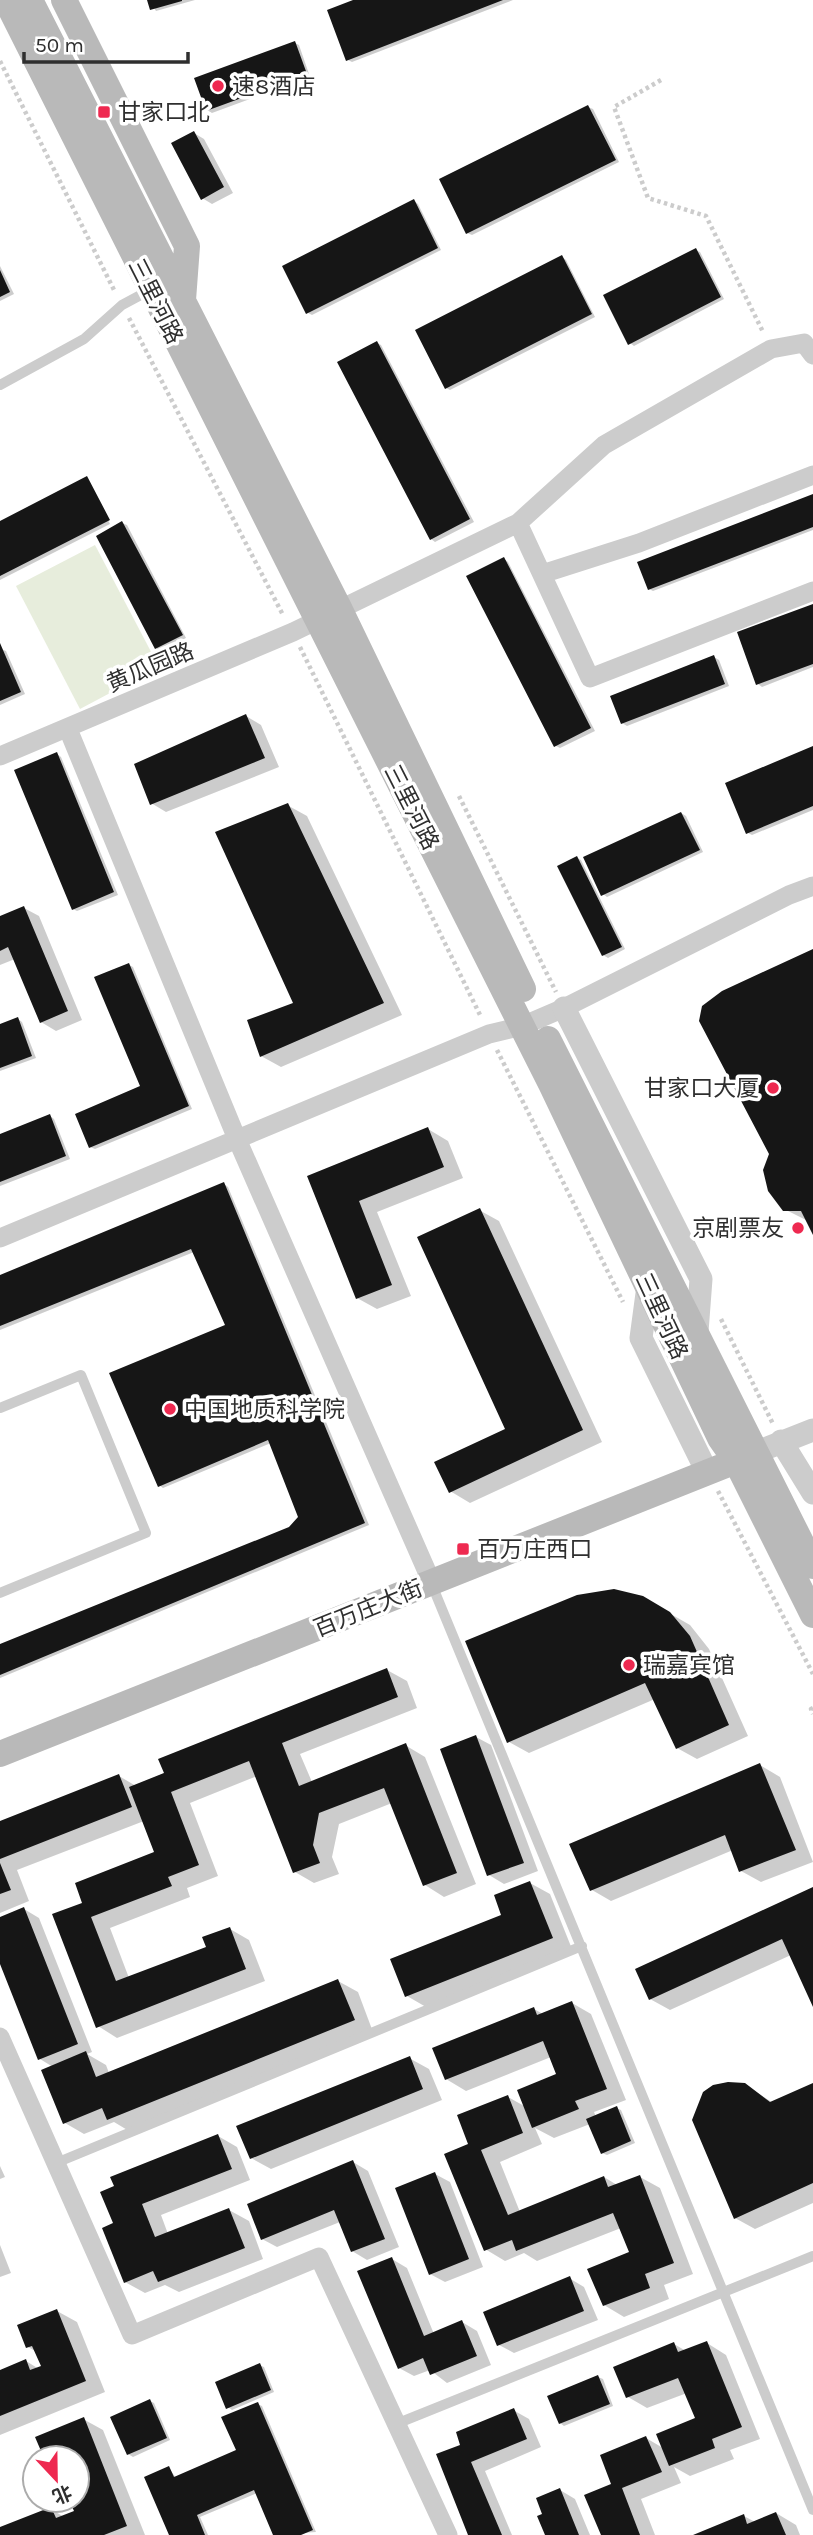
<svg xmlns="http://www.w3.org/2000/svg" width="813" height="2535" viewBox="0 0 813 2535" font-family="Karla,'Noto Sans SC',sans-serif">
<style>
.green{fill:#e7eddc}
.shadow{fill:#0003}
.building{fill:#161616}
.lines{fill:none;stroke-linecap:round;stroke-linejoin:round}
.path{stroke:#ccc;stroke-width:4.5;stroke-dasharray:3.5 3.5;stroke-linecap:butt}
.service{stroke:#ccc;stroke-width:10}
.minor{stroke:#ccc;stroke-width:19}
.tertiary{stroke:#ccc;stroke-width:23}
.secondary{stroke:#b9b9b9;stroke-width:26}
.poi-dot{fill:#ee2950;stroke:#fff;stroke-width:2.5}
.labels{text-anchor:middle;stroke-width:7;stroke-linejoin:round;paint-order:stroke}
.poi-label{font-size:23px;fill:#2f2f2f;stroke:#fff;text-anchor:start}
.street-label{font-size:23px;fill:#2f2f2f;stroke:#fff}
</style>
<rect width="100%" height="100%" fill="#fff"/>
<path class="green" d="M95 545 159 667 80 709 16 586Z"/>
<path class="shadow" d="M149 0H195L156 11Z
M358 0H513L352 62 348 60Z
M295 43 299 45 310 77 212 113 207 110Z
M588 107 593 109 619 162 472 235 467 233Z
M194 133 204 139 233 193 212 204 202 198Z
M414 201 418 204 441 250 312 315 308 313Z
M695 250 700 252 724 299 634 346 630 343Z
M562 257 566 260 595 317 450 390 446 388Z
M0 266 14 294 0 301Z
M377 343 381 345 474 522 435 542 431 539Z
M87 478 110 524 0 580V523Z
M813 496V530L653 591 649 589Z
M122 523 127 525 186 638 161 651 156 648Z
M504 559 508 562 595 731 560 748 556 746Z
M813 605V667L762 687 758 684Z
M1 649 6 651 25 694 0 705Z
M714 657 719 660 729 686 627 726 622 723Z
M246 716 261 725 279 767 166 812 151 803Z
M813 748V810L752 835 748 833Z
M57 754 61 757 118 895 77 911 73 909Z
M287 805 307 816 402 1015 281 1067 261 1056 295 1004Z
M681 813 686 816 703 852 607 897 603 894Z
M577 858 581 860 625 949 608 958 603 955Z
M24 908 39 916 82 1020 56 1031 41 1022 15 959 0 965V917Z
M813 949V1231L808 1221 784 1209 771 1154Z
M129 965 133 967 192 1109 95 1149 90 1147 142 1087Z
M18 1019 22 1022 36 1058 0 1071V1026Z
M50 1116 54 1119 70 1159 0 1186V1136Z
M428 1129 448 1141 463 1178 377 1212 411 1296 377 1309 357 1298 309 1177Z
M224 1184 228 1187 369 1525 0 1678V1646L290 1529 300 1517 271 1443 163 1488 159 1485 228 1326 194 1252 0 1330V1277Z
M479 1210 499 1221 602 1442 470 1503 450 1491 508 1429Z
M643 1598 690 1625 709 1649 748 1736 697 1759 677 1748 655 1699 529 1753 509 1742Z
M387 1670 407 1681 417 1708 300 1754 312 1782 405 1745 425 1757 476 1884 444 1897 425 1885 392 1803 339 1824 332 1857 339 1874 314 1883 295 1872 257 1776 190 1803 218 1876 187 1888 190 1897 110 1928 129 1978 208 1948 230 1929 249 1940 265 1981 117 2038 98 2026 85 1904 156 1853 144 1821 17 1870 29 1901 0 1913V1823L119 1776 136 1786Z
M476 1737 491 1745 538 1871 504 1884 489 1875Z
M760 1765 780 1777 813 1862 761 1882 741 1871 733 1850 611 1901 592 1890Z
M530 1883 550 1894 572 1949 426 2007 407 1996 503 1916Z
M813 1889V2003L791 1955 670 2010 650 1999Z
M24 1909 39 1918 92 2052 87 2054 106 2065 109 2073 338 1981 358 1992 373 2032 129 2131 114 2122 84 2134 65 2123 53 2067 40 2059 0 1959V1919Z
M572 2003 591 2014 626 2100 594 2112 596 2117 616 2108 621 2110 635 2143 607 2155 602 2153 590 2124 554 2138 535 2128 542 2144 500 2162 520 2212 604 2177 617 2185 640 2177 660 2188 693 2274 664 2285 669 2299 624 2317 604 2305 631 2253 621 2228 537 2261 524 2253 505 2261 485 2249 470 2145 508 2097 526 2107 559 2075 551 2057 466 2091 446 2079 534 2009 543 2014Z
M409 2058 429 2069 442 2100 271 2169 251 2158Z
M744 2084 773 2103 813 2084V2203L755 2229 735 2218Z
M218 2136 237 2147 250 2180 161 2215 168 2234 229 2210 249 2221 263 2259 179 2292 165 2285 145 2293 125 2282 115 2224Z
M353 2162 368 2171 399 2247 367 2260 352 2251 340 2222 277 2247 262 2239Z
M0 2166 5 2177 0 2179Z
M435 2174 450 2182 483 2267 445 2282 430 2274Z
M0 2245 11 2273 0 2277Z
M392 2259 407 2268 434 2334 462 2322 477 2331 491 2365 447 2383 430 2370 414 2376 399 2368Z
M569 2278 584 2287 598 2320 514 2353 499 2345Z
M57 2311 77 2322 105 2392 0 2435V2372L26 2361 39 2369 43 2367 37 2352 28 2347Z
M707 2343 726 2355 760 2439 730 2450 734 2459 690 2476 674 2467 681 2483 641 2499 655 2535H603L613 2485 646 2438 663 2448 697 2419 687 2393 647 2408 628 2397 674 2344 686 2351Z
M259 2365 264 2367 274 2392 232 2410 228 2407Z
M598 2377 603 2379 613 2406 564 2426 560 2423Z
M150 2401 154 2403 170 2440 133 2457 128 2454Z
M257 2404 262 2406 316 2532 275 2535 257 2493 200 2517 208 2535H171L169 2468 176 2478 238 2451Z
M513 2410 529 2419 541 2447 485 2471 512 2535H469L462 2446Z
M83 2419 103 2430 145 2535H0V2529L51 2509 64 2517 76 2512 71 2500H77V2458H45Z
M560 2490 575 2499 590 2535H547L544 2514Z
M776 2513 796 2525 800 2535H698L744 2516 755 2522Z"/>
<path class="building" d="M147 0H182V1L150 10Z
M353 0H503L346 61 327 10Z
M295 41 307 74 206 111 194 78Z
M588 105 616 160 466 234 439 179Z
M194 131 224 187 201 200 171 143Z
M414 199 438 248 306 314 282 266Z
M696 248 721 297 628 345 603 295Z
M562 255 592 314 445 389 415 330Z
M0 270 10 292 0 297Z
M377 341 470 519 430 540 337 362Z
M87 476 110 520 0 576V521Z
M813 494V527L648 590 637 562Z
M122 521 183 635 155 649 96 536Z
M504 557 591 728 554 747 466 576Z
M813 604V664L756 685 737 632Z
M0 643 21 692 0 701Z
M714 655 725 684 621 724 610 696Z
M246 714 265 758 150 805 134 764Z
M813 746V806L746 834 725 783Z
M57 752 114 892 72 910 14 770Z
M288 803 384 1003 260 1057 247 1020 293 1003 215 832Z
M681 812 700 850 601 896 583 857Z
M577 856 622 947 602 956 557 866Z
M24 906 68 1011 40 1023 8 947 0 951V916Z
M813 949V1235L801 1211H783L768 1191 763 1170 769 1154 699 1021 702 1006 722 991Z
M129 963 189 1106 89 1148 75 1114 140 1086 94 977Z
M18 1017 32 1056 0 1068V1024Z
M50 1114 66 1156 0 1182V1134Z
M428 1127 444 1167 359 1201 392 1285 356 1299 307 1176Z
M224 1182 365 1523 0 1675V1644L289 1527 298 1517 268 1440 158 1487 109 1373 225 1325 191 1249 0 1326V1275Z
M480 1208 583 1430 449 1493 434 1462 505 1429 417 1237Z
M614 1589 643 1596 670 1612 690 1636 729 1725 676 1749 645 1683 507 1743 465 1641 577 1595Z
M387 1668 398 1697 282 1743 299 1786 406 1743 457 1873 423 1886 384 1788 319 1813 313 1845 320 1863 293 1873 249 1761 171 1792 199 1865 168 1877 172 1886 91 1917 116 1981 206 1947 202 1937 230 1927 246 1969 96 2028 52 1914 82 1903 75 1883 154 1852 129 1787 164 1773 158 1759Z
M476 1735 524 1863 487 1876 440 1749Z
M760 1763 796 1850 739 1872 725 1835 590 1891 569 1844Z
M119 1774 132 1807 0 1859V1821Z
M0 1863 11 1890 0 1894Z
M530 1881 553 1938 405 1997 390 1959 501 1915 494 1895Z
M813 1887V2007L782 1939 649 2000 635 1969Z
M24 1907 78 2044 38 2060 0 1964V1917Z
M338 1979 355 2020 107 2120 102 2108 63 2124 41 2070 86 2051 96 2077Z
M572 2001 607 2089 575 2101 579 2109 532 2128 517 2090 556 2074 543 2041 445 2080 432 2048 534 2007 537 2015Z
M410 2056 423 2089 250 2159 236 2126Z
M728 2082 745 2083 770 2102 813 2083V2183L734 2219 692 2120 703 2092 713 2085Z
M508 2095 523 2133 481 2150 508 2215 604 2176 608 2187 640 2175 674 2263 645 2274 650 2288 603 2306 587 2269 629 2252 613 2213 516 2251 512 2240 484 2251 444 2154 468 2144 457 2115Z
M617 2106 631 2141 601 2154 586 2119Z
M218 2134 232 2169 142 2204 155 2237 229 2208 245 2248 158 2282 153 2271 124 2283 102 2228 113 2223 100 2192 114 2186 110 2177Z
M353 2160 385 2239 351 2252 334 2210 261 2240 247 2204Z
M435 2172 469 2259 429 2275 395 2188Z
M392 2257 424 2336 462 2320 477 2356 430 2375 423 2358 398 2369 357 2271Z
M570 2276 584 2311 497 2346 483 2312Z
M57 2309 86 2381 0 2416V2370L26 2359 30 2370 41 2366 32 2346 26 2348 17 2325Z
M707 2341 742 2427 712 2439 715 2448 669 2466 656 2434 695 2418 678 2378 626 2398 613 2367 674 2342 678 2352Z
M260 2363 271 2390 226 2409 215 2382Z
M598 2375 610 2404 559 2424 547 2396Z
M150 2399 167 2438 127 2455 110 2417Z
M258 2402 313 2530 301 2535H273L254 2490 197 2515 205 2535H169L144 2477 169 2466 174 2477 236 2450 221 2417Z
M514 2408 527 2439 471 2462 502 2535H468L436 2454 460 2445 456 2432Z
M84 2417 127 2526 104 2535H0V2527L51 2507 56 2518 74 2511 69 2500H77V2458H44L35 2437Z
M646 2436 662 2472 622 2488 640 2535H601L584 2495 611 2484 600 2455Z
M560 2488 579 2535H545L537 2516 542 2514 536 2498Z
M776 2512 786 2535H693L744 2514 747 2524Z"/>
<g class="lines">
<path class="path" d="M0 61 115 292
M661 80 614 107 648 198 706 216 763 332
M129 318 283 615
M300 647 481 1017
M459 796 556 992
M497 1050 623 1302
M721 1319 773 1424
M718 1491 813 1674
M813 1708 811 1709 813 1714"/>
<path class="service" d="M0 385 84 339 122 305 150 290
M0 1408 81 1375 146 1533 0 1593
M432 1585 813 2510
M56 2163 582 1946
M396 2424 813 2256"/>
<path class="minor" d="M518 523 590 678 813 591
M542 574 639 543 813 475
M68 729 237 1139 432 1583
M0 756 293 632 518 523 604 445 771 349 804 343 813 355
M0 1238 489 1034 522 1026 564 1008 789 895 813 886
M0 2037 132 2335 319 2257 448 2535"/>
<path class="tertiary" d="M564 1008 701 1279 697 1332
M648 1286 641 1338 707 1472
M781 1441 813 1493
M739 1459 813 1430"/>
<path class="secondary" d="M6 0 551 1084 720 1438 736 1461 813 1615
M30 0 339 608 523 989
M64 0 187 246 183 300
M548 1039 813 1566
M0 1754 736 1461"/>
</g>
<g class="poi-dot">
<circle cx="218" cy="86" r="7"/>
<rect x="97" y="105" width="14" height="14" rx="3.5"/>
<circle cx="773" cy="1088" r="7"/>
<circle cx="798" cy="1228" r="7"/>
<circle cx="170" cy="1409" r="7"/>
<rect x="456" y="1542" width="14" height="14" rx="3.5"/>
<circle cx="629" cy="1665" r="7"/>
</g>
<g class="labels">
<g class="poi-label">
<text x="232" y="94">速8酒店</text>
<text x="118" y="120">甘家口北</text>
<text x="759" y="1096" text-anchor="end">甘家口大厦</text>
<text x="784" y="1236" text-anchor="end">京剧票友</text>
<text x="184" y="1417">中国地质科学院</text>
<text x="477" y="1557">百万庄西口</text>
<text x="643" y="1673">瑞嘉宾馆</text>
</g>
<g class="street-label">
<text transform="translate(156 301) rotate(63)" y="8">三里河路</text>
<text transform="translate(150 667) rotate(-23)" y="8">黄瓜园路</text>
<text transform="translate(412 807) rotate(63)" y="8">三里河路</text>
<text transform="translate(662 1316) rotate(65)" y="8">三里河路</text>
<text transform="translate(368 1608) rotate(-22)" y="8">百万庄大街</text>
</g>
</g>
<g transform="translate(56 2479) rotate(158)"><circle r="33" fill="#ffffff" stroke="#acacac" stroke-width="2"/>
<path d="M0-5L12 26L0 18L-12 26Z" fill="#ee2950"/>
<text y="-10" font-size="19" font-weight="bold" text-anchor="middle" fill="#2f2f2f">北</text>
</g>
<path d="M24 52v10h164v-10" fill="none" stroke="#2f2f2f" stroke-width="3.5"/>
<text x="35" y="52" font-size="21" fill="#2f2f2f" stroke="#ffffff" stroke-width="5" paint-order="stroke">50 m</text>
</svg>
